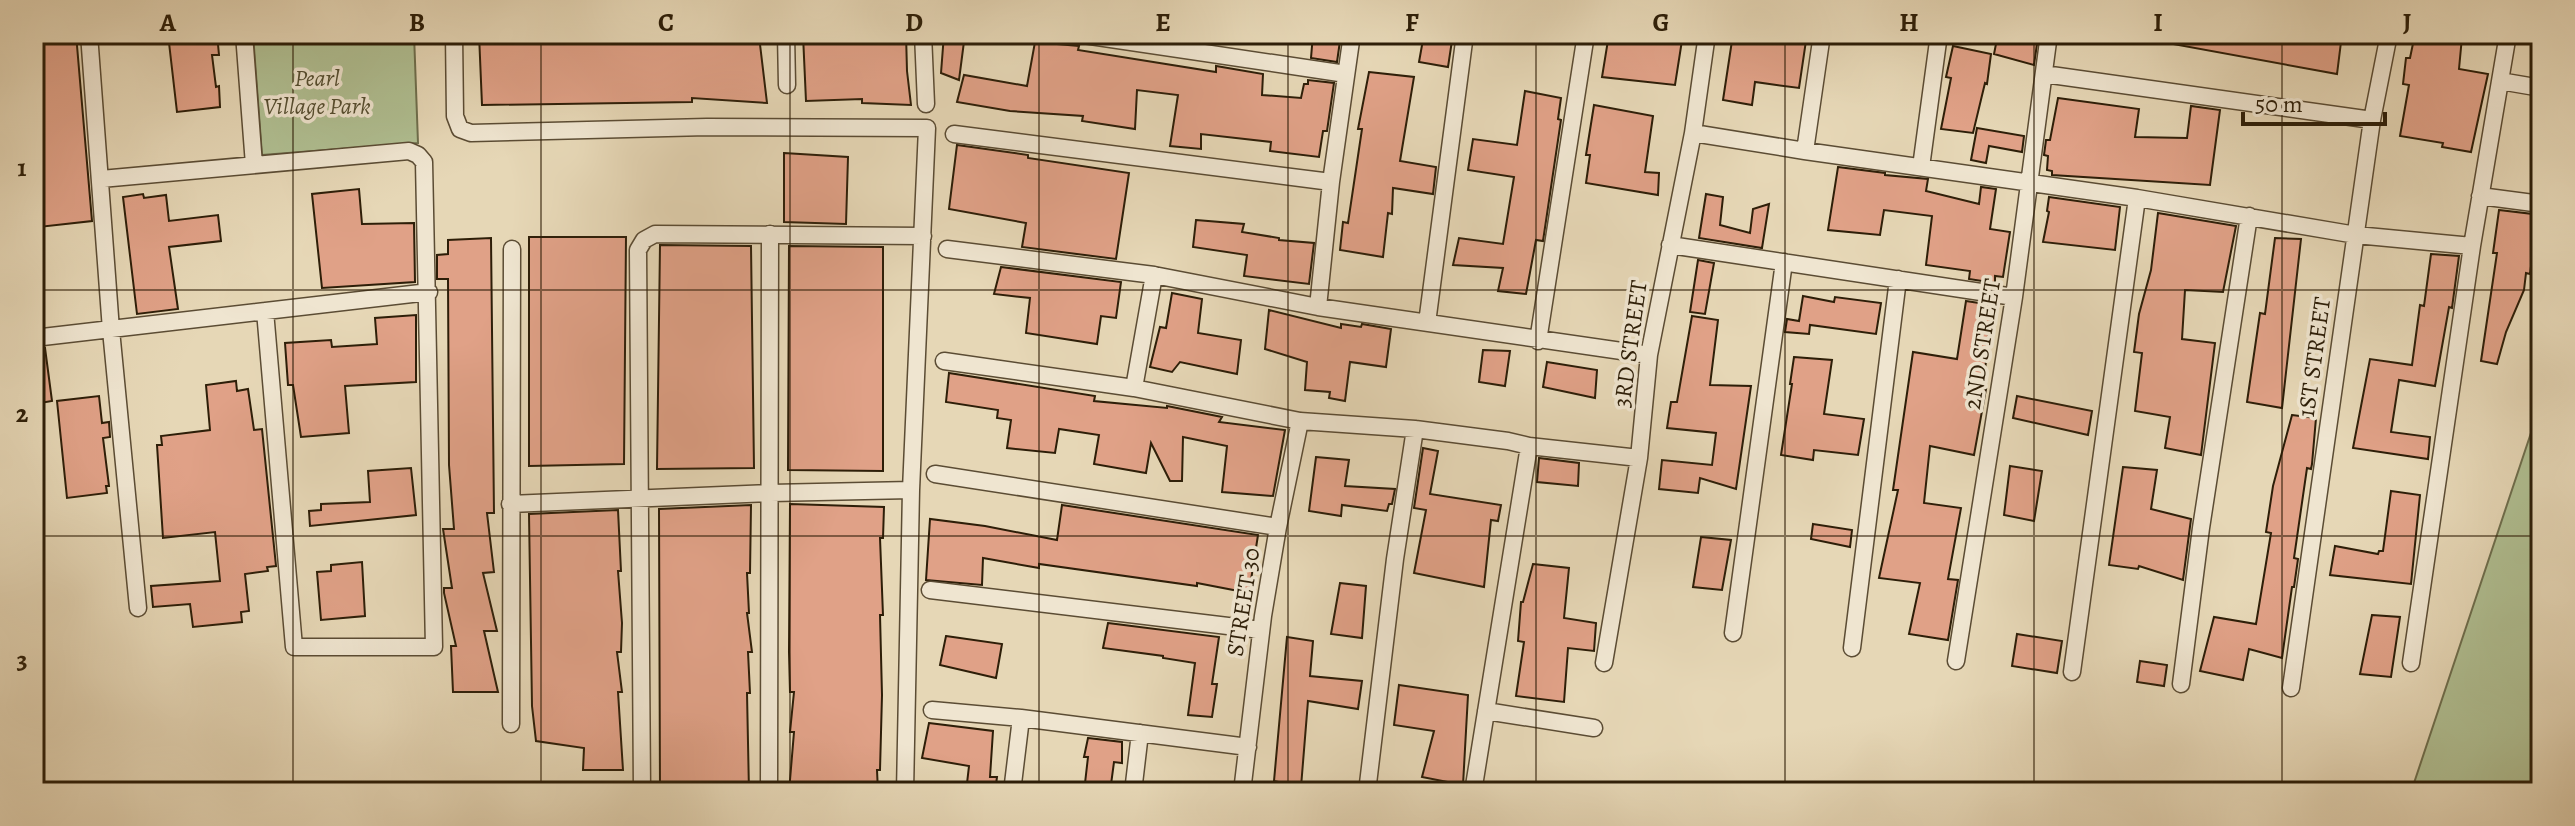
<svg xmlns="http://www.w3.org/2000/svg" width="2575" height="826" viewBox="0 0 2575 826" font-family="Alegreya,serif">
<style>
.green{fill:#b0bf92;stroke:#6e6e4d;stroke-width:2}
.building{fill:#e0a187;stroke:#2d1e08;stroke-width:2}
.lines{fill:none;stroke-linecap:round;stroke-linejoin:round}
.street-casing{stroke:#5b4c34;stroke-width:19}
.street{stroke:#efe5d0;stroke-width:16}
.grid{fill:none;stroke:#2d1e08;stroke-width:2;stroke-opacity:0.55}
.labels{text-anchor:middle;stroke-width:7;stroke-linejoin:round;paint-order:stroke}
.park-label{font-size:24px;font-style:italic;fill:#544e31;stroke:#efe5d0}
.street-label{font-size:24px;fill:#2d1e08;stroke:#efe5d0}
.neatline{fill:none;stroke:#2d1e08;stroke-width:3}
.grid-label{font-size:26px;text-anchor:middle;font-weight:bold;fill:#2d1e08}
</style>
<rect width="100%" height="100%" fill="#e6d7b6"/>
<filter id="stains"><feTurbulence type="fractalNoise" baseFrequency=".0025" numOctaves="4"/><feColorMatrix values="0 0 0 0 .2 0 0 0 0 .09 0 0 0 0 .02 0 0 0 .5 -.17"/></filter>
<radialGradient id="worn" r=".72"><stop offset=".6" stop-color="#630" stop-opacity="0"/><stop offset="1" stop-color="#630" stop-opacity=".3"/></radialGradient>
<path class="green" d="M253 34H414L418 143 262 155Z
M2541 403V792H2411Z"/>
<path class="building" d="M34 34H76L92 221 39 227 34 163Z
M168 34H217L219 55H212L216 87 219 86 220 107 177 112Z
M479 34H688V42L759 36 767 103 692 98V102L482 105Z
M906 34 907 71 911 105 862 103V99L806 101 803 35Z
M944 34H965L959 80 941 73Z
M1313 34H1341L1337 62 1311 58Z
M1424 34H1453L1448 67 1419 62Z
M1609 34H1683L1675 85 1602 77Z
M1733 34H1807L1799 88 1755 82 1752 105 1723 100Z
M1998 34 2037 44 2034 65 1994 54Z
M2163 34H2342L2337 74 2162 42Z
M2415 34 2462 37 2459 69 2488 74 2471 152 2442 147 2443 143 2400 136 2409 85 2403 84 2406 58H2410Z
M1035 42 1079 46 1078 50 1216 72V66L1263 74 1262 95 1301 98 1304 84H1308V80L1334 83 1327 131H1323L1319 157 1270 151 1271 142 1201 134V149L1170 146 1178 95 1137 90 1135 129 1082 121 1083 116 1010 111 957 102 964 75 1027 86Z
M1953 46 1991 54 1987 84 1985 83 1973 133 1941 129 1951 78 1946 77Z
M1369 72 1414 77 1400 161 1436 167 1433 194 1393 188 1392 214 1388 213 1383 257 1340 250 1343 222 1348 223 1362 129H1358Z
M1525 91 1561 98 1558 119 1561 120 1543 241 1536 240 1526 294 1498 291 1503 268 1453 265 1459 238 1503 244 1514 177 1468 170 1473 139 1517 145Z
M2058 98 2139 109 2135 137 2187 138 2191 106 2220 110 2210 185 2052 175V171L2047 170 2048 156 2044 155 2046 140H2050Z
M1594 105 1653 116 1645 172 1659 173 1658 195 1586 183 1590 155H1586Z
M1977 128 2024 136 2022 152 1989 146 1986 163 1971 160Z
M957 145 1028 155V158L1129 173 1116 259 1022 247 1026 223 949 209Z
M784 153 848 157 846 224 784 222Z
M1838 167 1885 173V175L1928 179 1926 191 1979 204 1981 187 1996 189 1990 229 2010 232 2003 277 1995 276V283L1969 279 1970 271 1926 265 1932 216 1884 210 1880 235 1828 230Z
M359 189 362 224 414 223 415 282 322 288 312 194Z
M143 194 144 198 166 195 169 221 218 215 221 241 169 247 178 309 137 314 123 197Z
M1706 194 1723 197 1720 225 1750 233 1753 209 1769 204 1762 248 1699 238Z
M2049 197 2120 207 2115 250 2043 242 2049 212 2047 211Z
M2499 210 2541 215V259L2532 258 2530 274 2526 273 2524 290 2506 332 2497 364 2481 361 2497 253H2493Z
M2158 213 2236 226 2223 292 2185 290 2182 339 2215 343 2201 455 2165 448 2170 417 2135 411 2142 353 2134 352 2139 314 2151 270Z
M1196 220 1244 224 1242 232 1279 238V240L1314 243 1309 284 1244 276 1247 255 1193 247Z
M529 237H626L624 464 529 466Z
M491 238 494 513H487L494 572 483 573 497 631H484L498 692H453L451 646H456L444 593V588H452L443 529H454L449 465 448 279H437V255L448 254V240Z
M2275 238 2301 239 2282 408 2247 402 2260 313 2265 314Z
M660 245 751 246 754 468 657 469Z
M789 246 883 247V471L788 470Z
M2431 254 2459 256 2452 308 2449 307 2435 386 2399 380 2391 432 2430 437 2428 459 2353 448 2370 359 2412 365 2420 305 2424 306Z
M1698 260 1714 263 1705 314 1690 312Z
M1001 267 1121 282 1116 318 1101 316 1097 344 1026 333 1030 298 994 294Z
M1172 293 1202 299 1198 333 1241 340 1237 374 1180 362 1172 372 1150 367 1160 327 1166 328Z
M1803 296 1834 302 1835 297 1881 303 1876 334 1810 325 1809 334 1785 332 1787 319 1799 321Z
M1966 301 1992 305 1983 389H1986L1974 455 1930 446 1924 503 1961 508 1948 579 1958 580 1948 640 1909 634 1920 583 1879 578 1898 490H1893L1913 352 1957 359Z
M1269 310 1341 328V324L1361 327 1362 324 1391 329 1386 367 1350 362 1345 401 1329 398 1330 392 1305 390 1307 362 1265 349Z
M416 315V382L345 386 349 433 301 437 293 385H288L285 343 331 340 332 347 377 344 375 318Z
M1692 316 1718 320 1710 385 1751 386 1736 489 1700 478 1698 493 1659 489 1662 460 1712 465 1716 433 1667 428 1671 402H1677Z
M45 348 52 401 34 404V349Z
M1483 350 1510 351 1505 386 1479 382Z
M1794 357 1832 360 1824 414 1864 419 1858 455 1814 450 1813 460 1781 455 1792 384H1790Z
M1547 362 1597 370 1595 398 1543 387Z
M949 373 1095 396 1094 401 1167 408V406L1222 417 1219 422 1285 430 1273 496 1222 492 1227 446 1183 437 1182 481H1170L1151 443 1146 473 1094 464 1099 435 1059 429 1055 453 1007 448 1011 420 997 418 998 410 946 402Z
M236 381 237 391 248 389 254 430 262 429 276 566 267 567 268 571 245 574 249 611 241 612 242 622 193 627 190 604 153 607 151 586 220 581 215 532 163 538 157 445H162L161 436 210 430 206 385Z
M99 396 102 423 109 422 110 437 103 438 109 486H106L107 493 67 498 57 401Z
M2017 396 2092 411 2088 435 2013 418Z
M2292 415 2316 418 2312 464 2311 469 2307 468 2294 558 2298 559 2294 587H2292L2282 658 2249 649 2243 680 2200 671 2214 617 2256 624 2271 533 2266 532 2273 486Z
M1423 448 1438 451 1430 494 1501 505 1498 521 1491 520 1484 587 1414 573 1426 510 1414 508Z
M1316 457 1349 460 1345 486 1395 489 1392 504H1389L1387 511 1342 505 1341 516 1309 511Z
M1539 458 1579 463 1578 486 1537 482Z
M2010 466 2042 471 2034 521 2004 515Z
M2123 467 2157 470 2151 509 2191 519 2183 580 2139 566 2138 569 2109 565Z
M411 468 416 515 310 526 309 511 321 510V504L370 502 368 471Z
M2391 491 2420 495 2411 584 2330 575 2335 546 2378 554 2379 551H2383Z
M790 504 884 507 883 538H880L883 615H880L882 695 880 770H877L878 792H789L794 732H790L794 692H790L789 652Z
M751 505 750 573H747L749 613H747L752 652H748L750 693H747L749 792H660L659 509Z
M1062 505 1258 535 1249 593 1197 583V586L1039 564V568L983 558 982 585 926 580 930 519 985 526 1057 540Z
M618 510 621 571H618L622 623 621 652H617L622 692H618L623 770H583L584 748 536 741 532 706 529 514Z
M1813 524 1852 530 1850 547 1811 539Z
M1701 537 1731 540 1722 590 1693 587Z
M362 562 365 616 321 620 317 572 331 571V565Z
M1533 564 1569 568 1564 618 1596 623 1594 651 1568 648 1564 702 1516 696 1524 642 1518 641 1521 602H1523Z
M1340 583 1366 586 1362 638 1331 634Z
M2372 615 2400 617 2391 677 2360 674Z
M1108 623 1219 637 1212 684H1217L1212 717 1188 715 1195 663 1163 658V656L1103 648Z
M2017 634 2062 641 2057 673 2012 666Z
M946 636 1002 644 996 678 940 665Z
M1287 637 1313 641 1310 676 1362 681 1358 709 1308 701 1301 787 1274 781Z
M2140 661 2167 665 2164 686 2137 682Z
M1399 685 1468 695 1463 785 1422 777 1434 731 1394 725Z
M929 723 993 731 990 777H997L995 792H966L969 766 922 758Z
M1088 738 1122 742V763L1114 762 1110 792H1084L1088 757H1084Z"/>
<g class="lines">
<g class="street-casing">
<path id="street" d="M89 34 111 330 138 608
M244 34 254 165
M454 34 455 116 460 129 471 133 707 127 927 128 911 490 905 792
M786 34 787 85
M923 34 926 104
M1077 34 1346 74
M2044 74 2372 120
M2500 81 2541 88
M1693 133 1805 151 2137 198 2356 235 2472 246
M954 134 1331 182
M1805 151 1822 34
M1921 167 1939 34
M101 179 409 151 418 155 424 162 434 647H294L265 311
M2480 196 2541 204
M1670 245 2014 297
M947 249 1154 275 1318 307 1649 355
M1154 275 1134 388 1300 421 1415 429 1508 441 1529 446 1473 792
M1318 307 1331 182 1352 34
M1427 323 1465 34
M34 338 429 292
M1538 341 1586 34
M944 361 1134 388
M1529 446 1639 458
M935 474 1278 527
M510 504 771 493 911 490
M930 590 1261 630
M1733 633 1784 262
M1852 648 1898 279
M1956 661 2014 297 2049 34
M1604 663 1639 458 1649 355 1693 133 1707 34
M2411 663 2472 246 2508 34
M2072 672 2137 198
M2181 684 2201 528 2249 216
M2291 688 2372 120 2389 34
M932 710 1021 718 1248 747
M1486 711 1594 728
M511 724 512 249
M642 792 638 250 644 240 655 234 923 236
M769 792 770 234
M1012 792 1021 718
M1133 792 1140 733
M1242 792 1263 616 1278 527 1300 421
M1367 792 1395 559 1415 429"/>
</g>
<use href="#street" class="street"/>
</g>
<path class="grid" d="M293 34V792M541 34V792M790 34V792M1039 34V792M1288 34V792M1536 34V792M1785 34V792M2034 34V792M2282 34V792M34 290H2541M34 536H2541"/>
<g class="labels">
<g class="park-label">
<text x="317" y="86">Pearl<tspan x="317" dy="28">Village Park</tspan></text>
</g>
<g class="street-label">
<text transform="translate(1630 344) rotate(-82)" y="8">3RD STREET</text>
<text transform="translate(1982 344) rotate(-81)" y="8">2ND STREET</text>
<text transform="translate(2314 357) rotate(-82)" y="8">1ST STREET</text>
<text transform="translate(1243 602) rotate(-81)" y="8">STREET 30</text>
</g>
</g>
<rect width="2575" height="826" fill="none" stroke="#e6d7b6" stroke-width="88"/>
<path d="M2243 112v12h142v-12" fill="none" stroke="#2d1e08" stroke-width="4"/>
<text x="2255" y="112" font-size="24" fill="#2d1e08" stroke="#efe5d0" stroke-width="6" paint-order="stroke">50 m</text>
<rect x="44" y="44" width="2487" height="738" class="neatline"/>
<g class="grid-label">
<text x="168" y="31">A</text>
<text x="417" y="31">B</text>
<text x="666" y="31">C</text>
<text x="914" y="31">D</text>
<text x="1163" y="31">E</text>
<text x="1412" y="31">F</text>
<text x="1661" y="31">G</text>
<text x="1909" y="31">H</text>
<text x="2158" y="31">I</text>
<text x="2407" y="31">J</text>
<text x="22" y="176">1</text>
<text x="22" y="422">2</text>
<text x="22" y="668">3</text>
</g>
<rect width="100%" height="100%" filter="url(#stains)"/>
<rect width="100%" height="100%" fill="url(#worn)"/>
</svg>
